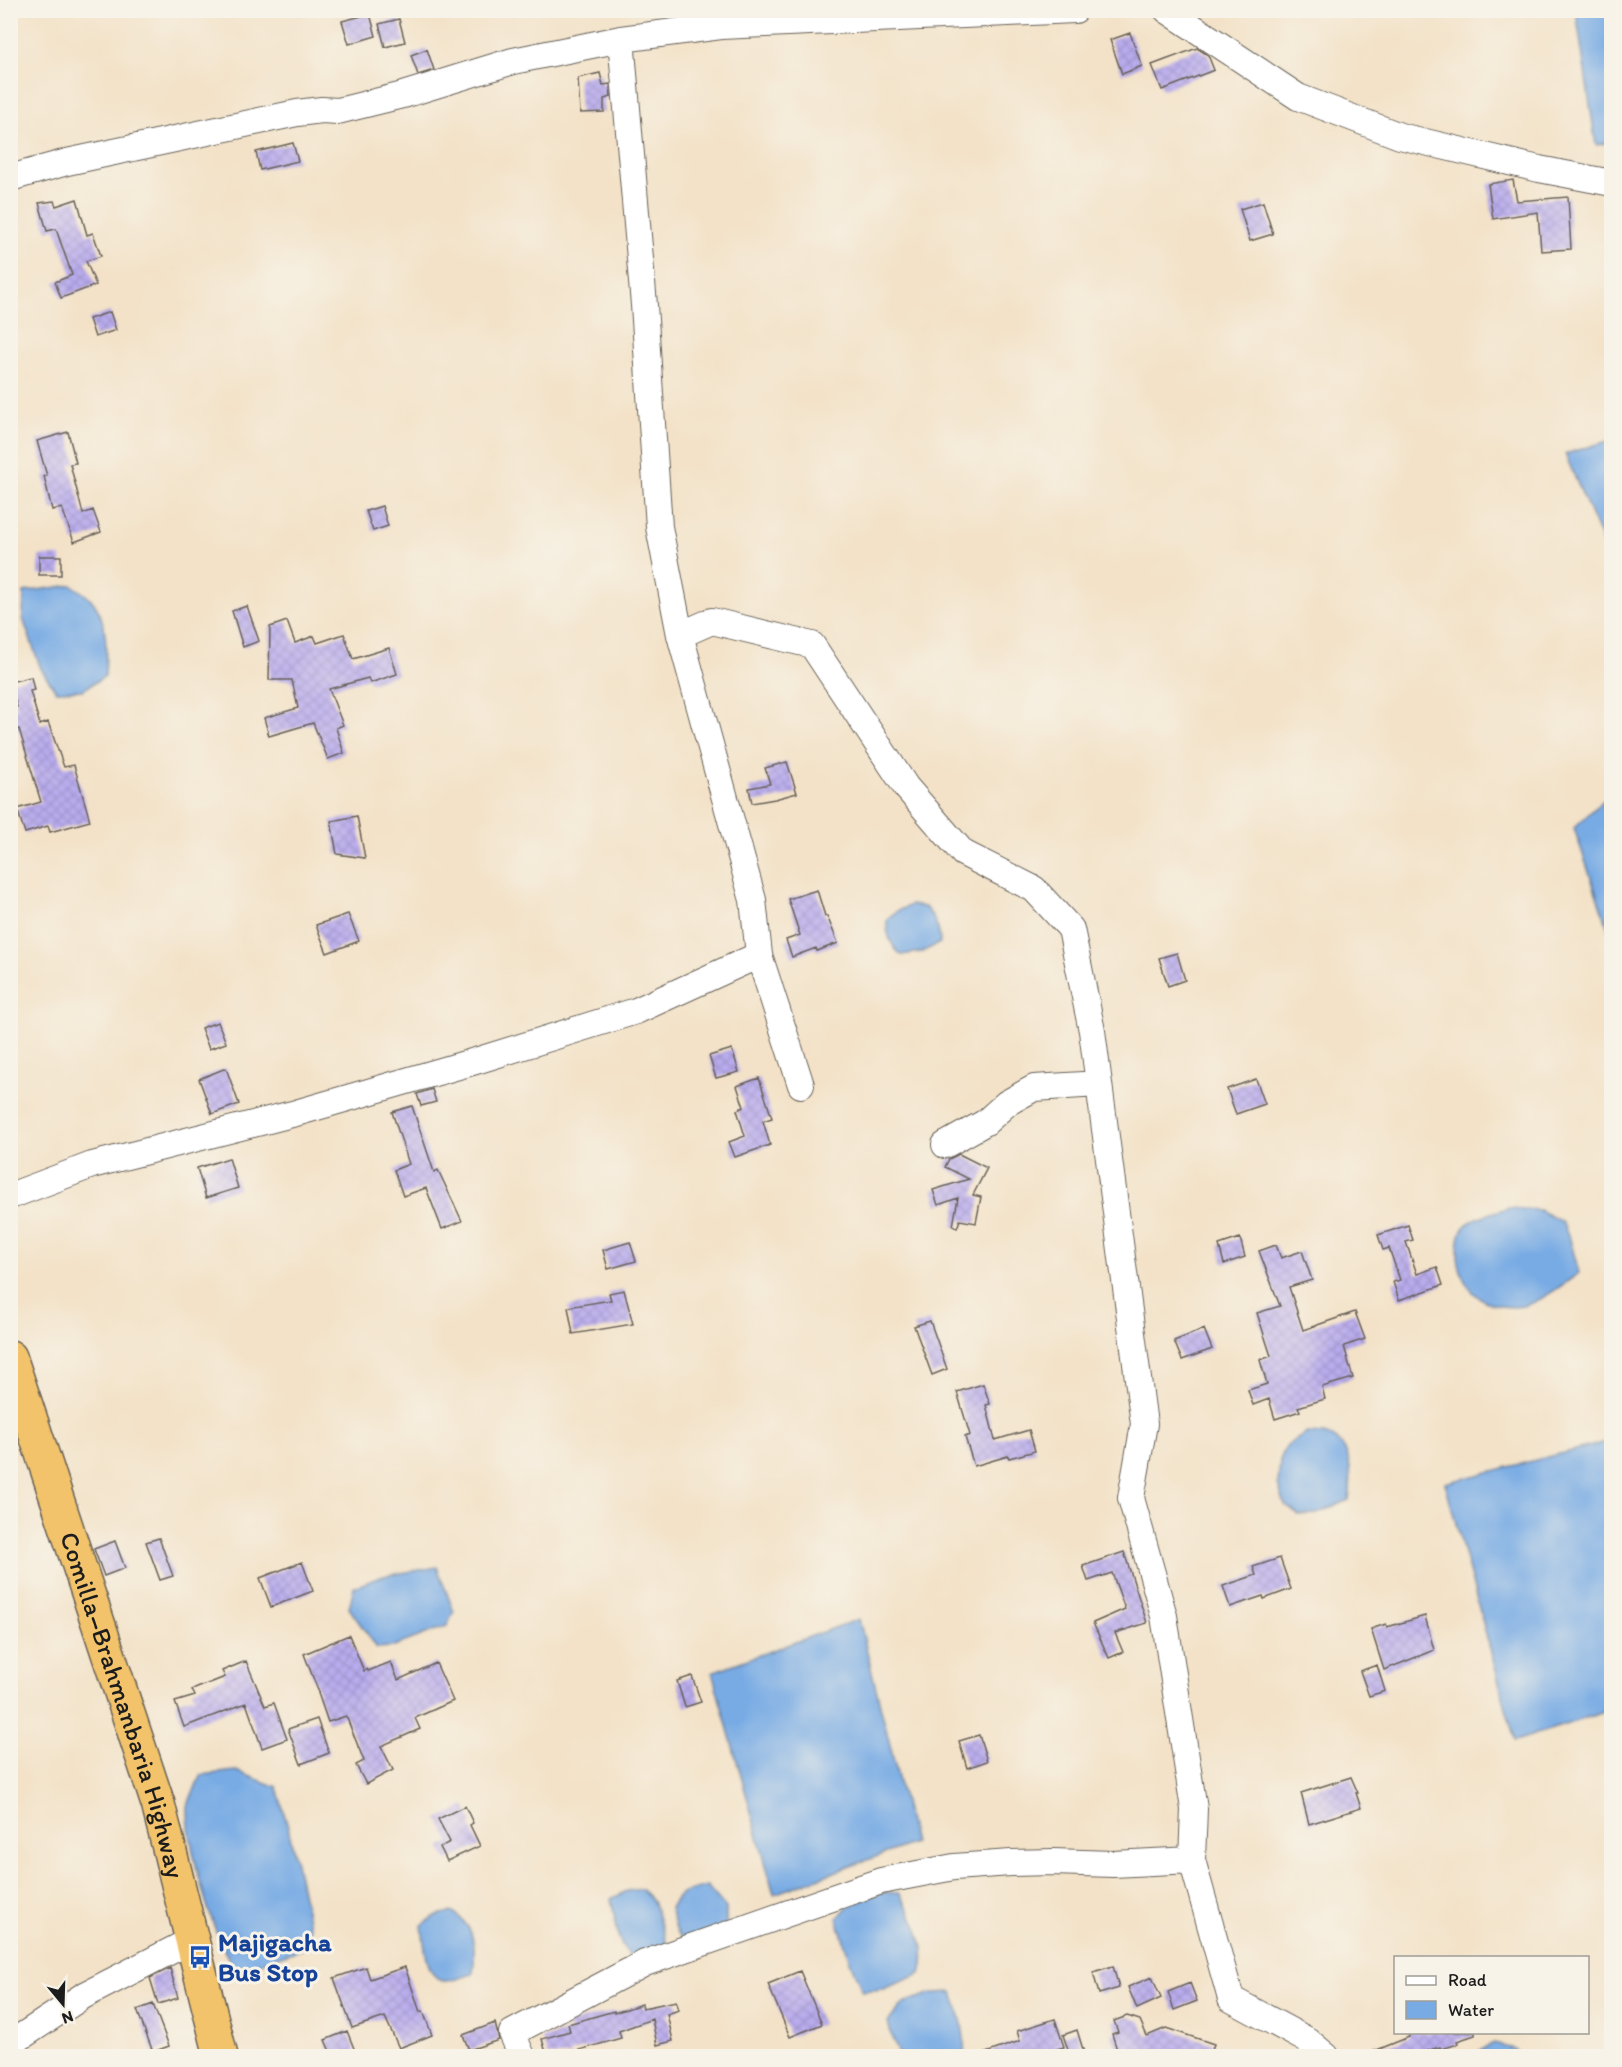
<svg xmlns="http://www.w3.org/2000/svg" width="1622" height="2067" viewBox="0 0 1622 2067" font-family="Itim,sans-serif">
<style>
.water{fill:#78abe4;stroke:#4a6480;stroke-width:1.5}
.building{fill:url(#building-cross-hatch)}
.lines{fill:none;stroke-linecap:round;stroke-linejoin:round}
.minor-casing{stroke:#676158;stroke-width:28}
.highway-casing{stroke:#676158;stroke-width:36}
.minor{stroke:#fff;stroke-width:26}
.highway{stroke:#f2c36a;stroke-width:33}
.labels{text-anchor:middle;stroke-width:6;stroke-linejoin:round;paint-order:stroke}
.street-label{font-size:26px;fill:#1c1c1c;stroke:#f7f3e8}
.transit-label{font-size:26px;font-weight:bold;fill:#164399;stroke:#f7f3e8;text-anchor:start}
</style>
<defs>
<pattern id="building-cross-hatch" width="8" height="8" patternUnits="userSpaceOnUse" patternTransform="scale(1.5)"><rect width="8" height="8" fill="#b9aced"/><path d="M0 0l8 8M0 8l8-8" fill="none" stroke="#9e93cb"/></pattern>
</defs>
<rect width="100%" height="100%" fill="#f7f3e8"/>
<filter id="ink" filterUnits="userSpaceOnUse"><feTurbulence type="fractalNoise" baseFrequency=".0167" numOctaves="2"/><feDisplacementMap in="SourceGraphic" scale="12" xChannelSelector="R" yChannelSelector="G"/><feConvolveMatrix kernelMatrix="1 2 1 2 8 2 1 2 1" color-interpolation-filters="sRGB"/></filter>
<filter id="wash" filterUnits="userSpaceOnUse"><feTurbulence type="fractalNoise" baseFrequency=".008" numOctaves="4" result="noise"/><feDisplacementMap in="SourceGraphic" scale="24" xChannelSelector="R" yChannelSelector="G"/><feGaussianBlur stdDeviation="1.35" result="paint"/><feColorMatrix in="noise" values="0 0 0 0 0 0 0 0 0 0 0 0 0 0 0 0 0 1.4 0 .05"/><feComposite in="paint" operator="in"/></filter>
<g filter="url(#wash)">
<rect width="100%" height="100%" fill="#f3e2c8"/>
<path class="water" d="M1576 11H1611V142L1596 145Z
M1611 440H1612L1611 562 1565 454Z
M72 585C79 590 89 596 94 603 109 625 106 651 105 676L83 690 56 691 41 669 23 619 24 592Z
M1610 794H1611V937L1574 828Z
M911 905 925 907C934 918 940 928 940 943L922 952 901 955C890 945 886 934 887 919L897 911Z
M1508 1208 1539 1210 1562 1222 1570 1239 1579 1273C1567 1282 1538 1304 1523 1306 1487 1311 1462 1293 1458 1257 1458 1249 1458 1238 1462 1230 1470 1217 1495 1212 1508 1208Z
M1307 1433C1313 1434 1321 1433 1327 1435 1353 1443 1352 1478 1349 1500L1317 1514 1298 1515 1285 1505 1278 1484 1280 1460 1287 1445Z
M1611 1441V1710L1515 1741 1445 1483Z
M437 1567 454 1612 447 1626 392 1647 377 1648 349 1608 354 1587 383 1576Z
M859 1619 914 1843 774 1894 712 1672Z
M236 1771 277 1787 290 1835 310 1929 305 1948 248 1967 234 1968C212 1934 188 1849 188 1809 188 1799 197 1785 202 1775Z
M707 1886 726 1908V1928L684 1940 677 1932 670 1908C678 1892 690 1890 707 1886Z
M641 1889 653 1901 668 1947 642 1954 628 1955 619 1939 611 1899 627 1891Z
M882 1892 899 1893C914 1916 930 1947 921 1974L883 1989 862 1991 850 1961 837 1919 848 1906Z
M451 1912C476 1925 476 1948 473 1974 464 1976 453 1982 444 1981 425 1978 424 1940 422 1925L437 1915Z
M953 1992C960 2013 966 2034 964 2056H900L892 2038 888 2022 904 2003 932 1993Z
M1494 2044 1514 2049 1519 2056H1468Z"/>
<g id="blocks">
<path class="building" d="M370 14 376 36 349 44 342 21Z
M399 19 405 42 385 47 379 24Z
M1130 33 1142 66 1122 74 1110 40Z
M1197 48 1208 55 1214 70 1162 90 1152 65Z
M427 49 434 70 418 75 411 55Z
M600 73 603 85 610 84 611 97 604 99V112L580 113 578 78Z
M293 143 298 161 260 170 256 152Z
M1513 180 1517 201 1568 197 1571 249 1541 251 1538 212 1493 219 1488 184Z
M77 199 87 235 93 233 101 256 86 261 96 285 61 298 55 282 72 275 56 229 47 231 39 203 54 201 56 206Z
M1263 202 1273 234 1250 241 1240 209Z
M110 312 116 330 95 337 89 319Z
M68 432 76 463 70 464 83 514 93 510 101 532 74 542 62 508 52 510 44 476H47L37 441Z
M382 506 388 526 373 531 366 511Z
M39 556H61V575H39Z
M247 606 259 641 243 647 232 611Z
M287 621 295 643 314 636 317 643 344 634 353 659 389 648 397 674 370 683 368 678 329 689 343 725 336 728 344 753 328 759 313 723 269 736 264 718 298 708 292 680H269L270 627Z
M31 677 34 690 30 691 40 725 48 722 64 767 74 765 90 821 50 832 48 826 25 833 17 809 41 802 19 729 10 732V709L17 707 10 682Z
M787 762 797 793 775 799 752 803 749 788 770 784 765 768Z
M357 816 365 858 337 854 331 821Z
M817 890 825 916H827L838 943 817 951 816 948 792 957 786 940 800 935 788 899Z
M348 914 359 941 327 953 316 925Z
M1177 953 1185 980 1168 986 1159 958Z
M218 1022 226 1043 209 1049 201 1028Z
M732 1049 739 1072 716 1078 709 1056Z
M226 1068 239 1104 212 1114 199 1079Z
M759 1078 772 1118 763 1121 770 1145 735 1157 729 1142 745 1136 737 1110 744 1107 737 1086Z
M1256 1079 1265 1104 1236 1114 1227 1089Z
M432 1089 436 1102 421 1106 417 1094Z
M412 1106 434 1172 438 1170 462 1221 442 1229 426 1188 403 1196 394 1170 409 1164 392 1112Z
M959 1154 987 1168 973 1195 981 1197 976 1223 960 1220 957 1228 953 1226 958 1198 938 1205 933 1190 969 1179 945 1167 949 1159Z
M229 1158 238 1188 206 1198 197 1168Z
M1408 1225 1413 1240 1406 1242 1417 1274 1437 1267 1443 1285 1399 1300 1393 1282 1400 1280 1389 1248 1383 1250 1378 1235Z
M1240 1238 1245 1257 1224 1264 1219 1245Z
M630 1242 636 1261 608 1269 603 1250Z
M1276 1245 1281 1258 1302 1251 1312 1280 1289 1287 1303 1330 1355 1312 1365 1339 1344 1346 1353 1378 1322 1387 1325 1399 1298 1407 1300 1411 1275 1419 1269 1399 1253 1405 1248 1390 1267 1384 1260 1360 1271 1356 1257 1313 1280 1306 1259 1251Z
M624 1290 633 1324 573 1334 568 1307 611 1300 609 1293Z
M930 1321 947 1369 932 1375 914 1326Z
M1204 1329 1212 1349 1182 1360 1174 1341Z
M983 1384 990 1404 986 1405 995 1440 1029 1430 1035 1451 1009 1458 1008 1456 974 1466 965 1437 970 1435 957 1392Z
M159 1538 173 1576 160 1580 146 1542Z
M115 1541 125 1568 104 1576 94 1549Z
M1124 1552 1147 1623 1115 1633 1123 1652 1109 1658 1093 1623 1125 1609 1112 1573 1088 1581 1083 1566Z
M1280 1558 1291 1589 1264 1599 1263 1596 1230 1607 1223 1586 1256 1575 1253 1567Z
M302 1562 313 1591 271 1607 260 1578Z
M1425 1616 1434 1650 1384 1670 1371 1629 1386 1624 1387 1627Z
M349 1635 364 1671 367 1669 368 1671 391 1662 398 1680 436 1663 453 1701 415 1718 420 1729 381 1746 393 1770 366 1784 356 1765 364 1761 346 1716 328 1722 318 1693H319L304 1654Z
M246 1661 265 1706 274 1703 287 1739 262 1748 246 1703 184 1727 175 1702 195 1696 192 1690 225 1677 222 1671Z
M1377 1665 1385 1691 1369 1696 1360 1671Z
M692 1676 701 1702 685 1707 677 1681Z
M317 1719 329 1753 301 1764 288 1729Z
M979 1735 987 1761 967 1768 959 1741Z
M1351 1777 1358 1793H1356L1361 1808 1309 1824 1301 1793Z
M465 1806 473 1823 470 1825 480 1846 447 1861 440 1847 450 1842 438 1819Z
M1113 1966 1119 1988 1099 1994 1093 1972Z
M366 1967 370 1979 405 1967 420 2012 423 2011 432 2035 399 2048 385 2017 352 2028 334 1978Z
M170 1968 178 1998 158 2004 150 1978Z
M800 1971 822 2024 790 2037 768 1984Z
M1152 1977 1161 1998 1137 2009 1128 1987Z
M1190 1983 1197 2001 1174 2010 1168 1992Z
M676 2001 679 2010 667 2014 673 2041 657 2045 652 2019 619 2031 621 2038 569 2053 570 2056H547L542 2039 570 2031 568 2024 614 2011V2013L642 2004 643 2008Z
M153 2004 169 2046 153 2052 137 2010Z
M1127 2016 1140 2020 1147 2036 1166 2028 1214 2044 1210 2056H1119L1112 2034 1118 2032 1114 2021Z
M1055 2019 1064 2047 1034 2056H983V2054L1020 2041 1017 2031Z
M495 2023 499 2040 469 2050 463 2035Z
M1077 2030 1085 2056H1070L1063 2035Z
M347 2031 357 2056H332L325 2040Z
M1408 2032H1475V2035L1457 2041 1458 2044 1441 2049 1440 2047 1411 2056H1362L1409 2037Z"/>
</g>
</g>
<g filter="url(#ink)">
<use href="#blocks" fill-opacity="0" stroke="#676158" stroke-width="1.5"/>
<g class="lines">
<g class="minor-casing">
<path id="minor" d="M1167 10 1298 97 1400 136 1539 169 1612 183
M621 39 721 26 1075 10
M10 178 67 162 297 113 322 110 338 111 403 95 513 61 621 39 644 305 659 527 680 635 753 900 759 955 801 1085
M680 635 712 621 812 645 906 787 963 853 1034 889 1071 929 1092 1031 1144 1424 1131 1498 1164 1616 1194 1809 1192 1860 1231 1999 1307 2040 1326 2056
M945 1145 986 1122 1007 1103 1034 1088 1099 1084
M10 1196 92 1165 296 1113 479 1060 636 1011 759 955
M10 2044 83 1996 192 1940
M522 2056 512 2033 645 1963 881 1881 954 1867 1011 1863 1053 1862 1113 1864 1192 1860"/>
</g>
<g class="highway-casing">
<g id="highway">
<path id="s1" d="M10 1357 158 1804 221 2056"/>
</g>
</g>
<use href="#minor" class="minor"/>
<use href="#highway" class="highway"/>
</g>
</g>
<defs>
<g id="bus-bare" transform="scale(1.8)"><path d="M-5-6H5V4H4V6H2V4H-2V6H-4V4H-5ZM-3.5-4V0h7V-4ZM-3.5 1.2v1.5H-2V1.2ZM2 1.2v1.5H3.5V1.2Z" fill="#1a4fb4" stroke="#f7f3e8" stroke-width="2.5" paint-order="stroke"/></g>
</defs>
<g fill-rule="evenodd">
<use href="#bus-bare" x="200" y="1957"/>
</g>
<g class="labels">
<g class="street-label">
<text dy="9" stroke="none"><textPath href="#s1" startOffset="366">Comilla–Brahmanbaria Highway</textPath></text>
</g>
<g class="transit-label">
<text x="218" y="1951">Majigacha<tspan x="218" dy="30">Bus Stop</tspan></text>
</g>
</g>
<rect width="1622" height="2067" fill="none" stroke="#f7f3e8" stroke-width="36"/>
<rect x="1394" y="1956" width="195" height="78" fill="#f7f3e8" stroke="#9f9d96" stroke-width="1.5"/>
<rect x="1406" y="1976" width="30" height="9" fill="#ffffff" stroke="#9f9d96" stroke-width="1.5"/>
<text x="1448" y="1986" font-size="18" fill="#1c1c1c">Road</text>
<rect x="1406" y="2001" width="30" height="18" fill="#78abe4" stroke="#9f9d96" stroke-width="1.5"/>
<text x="1448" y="2016" font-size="18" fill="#1c1c1c">Water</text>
<g transform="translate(63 2004) rotate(161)" stroke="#f7f3e8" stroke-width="4.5" paint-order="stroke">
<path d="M0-4.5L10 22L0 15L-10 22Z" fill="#1c1c1c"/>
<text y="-9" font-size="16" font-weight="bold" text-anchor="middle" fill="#1c1c1c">N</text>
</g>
</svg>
